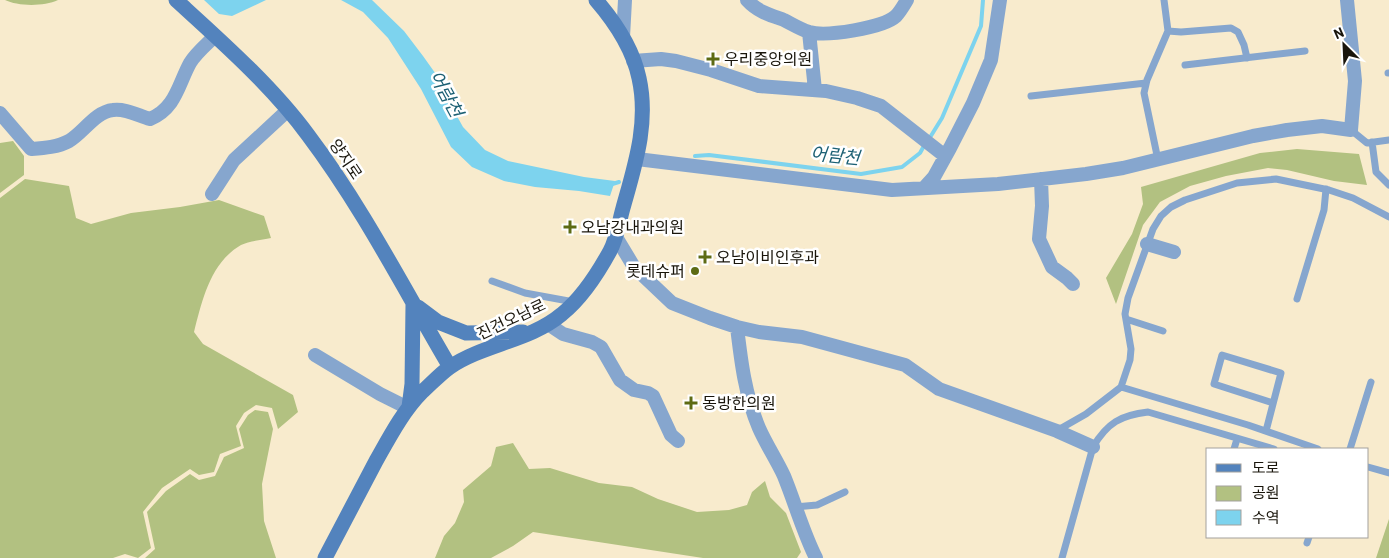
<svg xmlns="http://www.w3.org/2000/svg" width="1389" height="558" viewBox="0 0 1389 558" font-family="Barlow,'Noto Sans KR',sans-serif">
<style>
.green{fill:#b2c181}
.water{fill:#7dd3ee}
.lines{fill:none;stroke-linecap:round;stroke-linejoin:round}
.stream{stroke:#7dd3ee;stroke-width:4}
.lane{stroke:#86a6ce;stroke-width:7}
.street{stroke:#86a6ce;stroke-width:14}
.secondary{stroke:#5383bd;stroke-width:15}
.poi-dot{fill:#5d6b14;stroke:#fff;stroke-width:2}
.labels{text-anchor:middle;stroke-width:5;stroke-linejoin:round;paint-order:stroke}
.poi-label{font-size:16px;fill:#19150b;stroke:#fff;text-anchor:start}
.street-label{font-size:16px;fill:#19150b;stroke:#fff}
.water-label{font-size:18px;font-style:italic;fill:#1c6074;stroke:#fff}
</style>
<rect width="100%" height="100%" fill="#f8ebcd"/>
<path class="green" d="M5 0H58C43 7 17 6 5 0Z
M13 141 24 156V175L0 193V143Z
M1297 149 1359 154 1367 185 1334 181 1287 170 1268 168 1226 176 1190 186 1160 202 1143 225 1116 304 1106 278 1132 234 1143 204 1141 187 1260 153Z
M25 179 69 186 76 218 91 224 131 213 180 207 219 200 264 216 271 238C262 240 249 241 241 245 210 263 202 301 194 332L203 344 293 395 298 412 278 429 272 408 256 405 244 413 236 426 241 446 220 454 214 472 199 475 190 469 162 488 143 512 151 548 138 558 125 554 113 558H0V198Z
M255 410 268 412 273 429 262 484 264 521 276 558H145L155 549 147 512 166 491 190 474 199 480 215 476 224 457 244 448 239 429 248 415Z
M513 443 529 469 550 468 599 483 632 487 658 499 697 512 729 510 747 505 752 492 765 481 770 497 786 513 801 552 797 558H703L533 532 513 546 491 558H435L444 536 455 523 464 502 463 490 491 466 496 447Z
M1389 519V558H1376Z"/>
<path class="water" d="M204 0H266L232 16 219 14Z
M341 0H372L404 31 423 56 438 77 448 100 463 127 485 150 508 161 584 177 615 181 610 196 579 191 535 187 504 181 472 167 451 147 421 89 388 38 363 12Z"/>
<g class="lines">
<path class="stream" d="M929 139 942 118 981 26 983 0
M695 156 709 155 861 174 902 167 920 153 925 144
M609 185 619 182"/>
<path class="lane" d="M1168 31 1181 32 1231 28 1238 32 1244 45 1247 58
M1185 65 1305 51
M1388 73H1389
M1031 96 1146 83
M1351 130 1367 143 1389 140
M1372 142 1376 172 1389 185
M1158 160 1144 93 1147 80 1168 31 1164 0
M492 281 525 293 574 302
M1297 299 1324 210 1326 189
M1126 319 1163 331
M1121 387 1248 425 1318 449
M1058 430 1086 414 1121 387 1130 360 1131 349 1125 314 1128 298 1153 229 1161 216 1171 207 1185 200 1237 183 1276 179 1329 190 1353 198 1389 217
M1266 431 1281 373 1222 355 1214 384 1273 403
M1234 449 1237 439
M1350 449 1371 382
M1368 467 1389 473
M795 507 817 505 845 492
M1307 543 1309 537
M1062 558 1093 447C1107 423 1121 415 1148 412L1274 449"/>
<path class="street" d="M747 0C758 12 770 15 784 20 792 24 800 29 809 32 826 37 883 28 896 16 900 12 904 5 907 0
M809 32 815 90
M623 37 625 0
M633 61 661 59 676 61 711 70 759 86 826 91 857 98 881 106 945 156
M0 113 31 149C44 148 58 147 69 141 84 132 95 112 113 110 125 108 139 116 150 119 176 108 178 85 190 63 196 53 207 44 215 36
M637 159 892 190 998 184 1086 174 1123 168 1253 136 1287 130 1322 126 1351 130 1355 81 1347 0
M1041 179 1042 206 1039 239 1052 267 1067 278 1073 284
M924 188 934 177 950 148 973 103 991 60 1000 0
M212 194 234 160 288 110
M616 237 634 267 672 303 710 318 737 327 759 332 802 337 905 365 939 389 1057 431 1093 447
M1147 244 1174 252
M548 324 563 334 592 342 601 347 620 380 634 390 648 393 653 396 671 435 678 441
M737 327C741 361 745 395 759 428 766 444 776 459 784 476 795 503 803 532 816 558
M315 355 380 394 408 408"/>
<path class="secondary" d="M176 0C221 41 272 86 308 135 363 208 404 289 450 367
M418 307 438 322 466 333 523 332
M409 407 412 384 413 305
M325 558C342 526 359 493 376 461 389 438 403 411 422 392 431 384 440 374 450 367 484 344 530 341 562 314 582 298 598 273 610 251 617 238 619 222 623 208 635 165 649 123 639 78 633 49 615 22 596 0"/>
</g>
<g class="poi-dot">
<path d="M710.5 51.5h5v5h5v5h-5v5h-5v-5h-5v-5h5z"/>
<path d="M567.5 219.5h5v5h5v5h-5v5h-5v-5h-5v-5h5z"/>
<path d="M702.5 249.5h5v5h5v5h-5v5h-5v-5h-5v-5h5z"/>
<circle cx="695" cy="271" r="5"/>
<path d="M688.5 395.5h5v5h5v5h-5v5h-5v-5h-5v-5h5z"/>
</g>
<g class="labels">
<g class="poi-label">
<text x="724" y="65">우리중앙의원</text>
<text x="581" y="233">오남강내과의원</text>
<text x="716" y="263">오남이비인후과</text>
<text x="685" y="277" text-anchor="end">롯데슈퍼</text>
<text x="702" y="409">동방한의원</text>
</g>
<g class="street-label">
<text transform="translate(346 159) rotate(56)" y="6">양지로</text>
<text transform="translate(511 319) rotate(-25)" y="6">진건오남로</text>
</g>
<g class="water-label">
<text transform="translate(446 94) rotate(62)" y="6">어람천</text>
<text transform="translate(835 156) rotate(6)" y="6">어람천</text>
</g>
</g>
<rect x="1206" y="448" width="162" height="90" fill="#ffffff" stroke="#a3a19d"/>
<rect x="1216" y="464" width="25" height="8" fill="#5383bd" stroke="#a3a19d"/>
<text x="1252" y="473" font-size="15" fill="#19150b">도로</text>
<rect x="1216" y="486" width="25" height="15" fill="#b2c181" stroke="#a3a19d"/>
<text x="1252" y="498" font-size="15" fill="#19150b">공원</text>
<rect x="1216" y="510" width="25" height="15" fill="#7dd3ee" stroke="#a3a19d"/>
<text x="1252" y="523" font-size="15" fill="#19150b">수역</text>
<g transform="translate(1344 45) rotate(336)" stroke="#ffffff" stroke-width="4" paint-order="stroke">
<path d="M0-4L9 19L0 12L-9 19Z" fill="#19150b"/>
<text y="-8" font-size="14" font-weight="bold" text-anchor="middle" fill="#19150b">N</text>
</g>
</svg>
